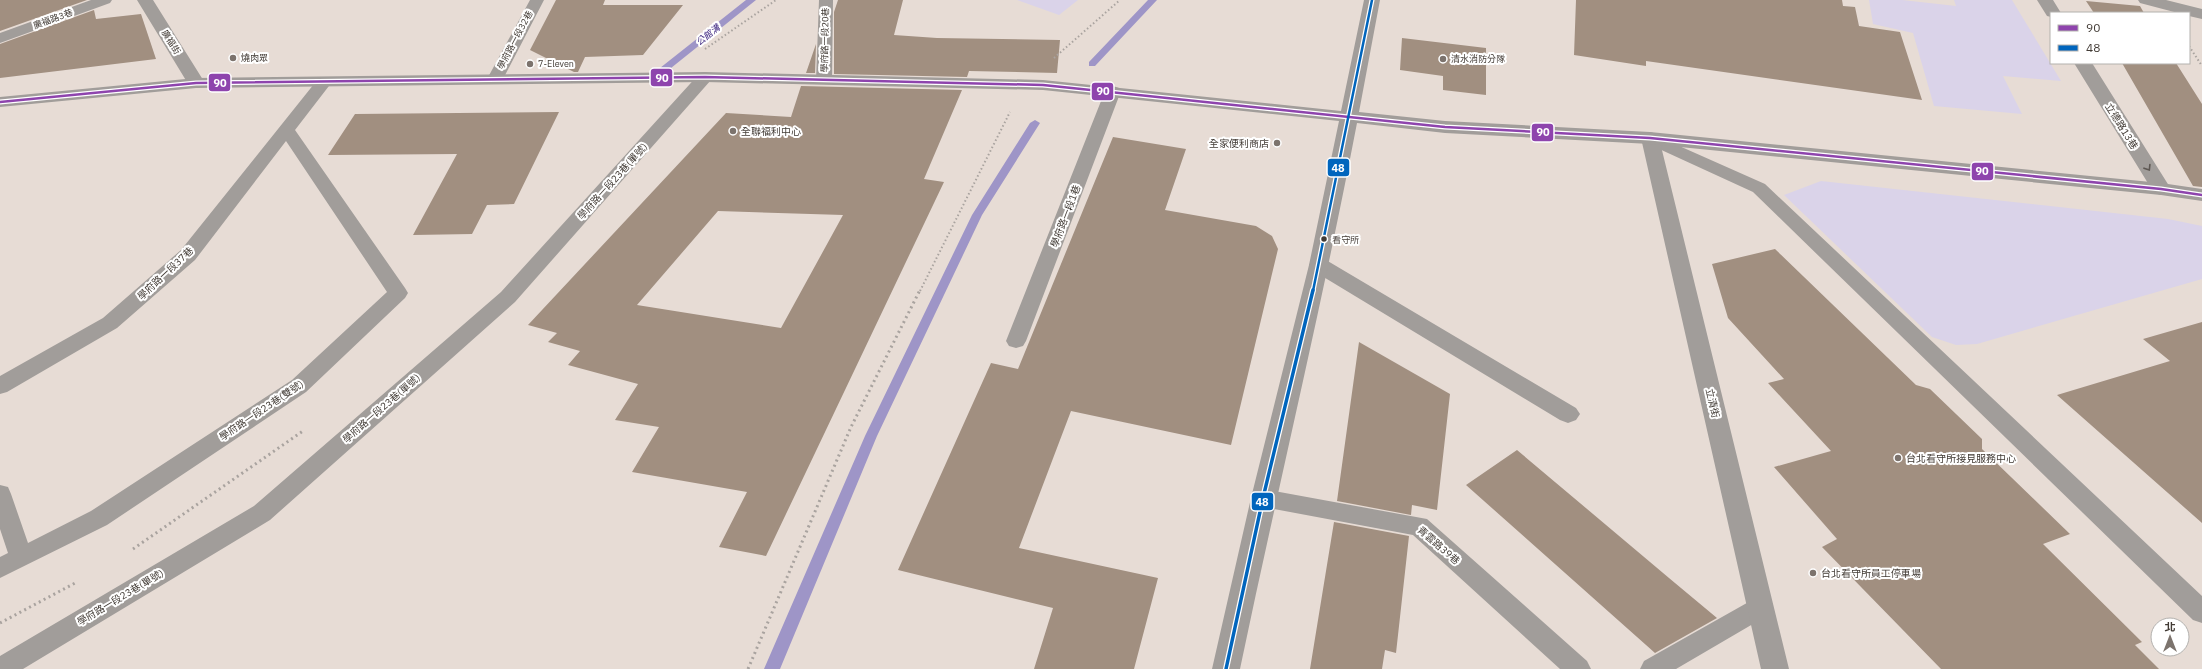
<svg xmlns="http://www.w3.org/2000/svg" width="2202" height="669" viewBox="0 0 2202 669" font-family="'IBM Plex Sans','Noto Sans TC',sans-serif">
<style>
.green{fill:#dad3e9}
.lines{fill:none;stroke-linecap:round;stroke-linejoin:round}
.stream{fill:#9e95c7;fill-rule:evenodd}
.building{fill:#a18f80;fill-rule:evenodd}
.path-far1{stroke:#a9a39f;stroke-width:2;stroke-dasharray:1.5 2.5;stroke-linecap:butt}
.path{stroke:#a9a39f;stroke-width:3;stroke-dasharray:2 3.5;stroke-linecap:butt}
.service{fill:#a19d9a;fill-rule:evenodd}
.minor{fill:#a19d9a;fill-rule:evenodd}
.tertiary{fill:#a19d9a;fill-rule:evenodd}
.bus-1-casing{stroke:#fff;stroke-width:5}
.bus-2-far1-casing{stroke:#fff;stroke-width:5}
.bus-2-casing{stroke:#fff;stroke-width:6}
.bus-1{stroke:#8e44ad;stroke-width:2.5}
.bus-2-far1{stroke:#0065bd;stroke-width:2.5}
.bus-2{stroke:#0065bd;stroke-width:3.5}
.oneway{stroke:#5e5853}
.poi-dot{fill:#7c736d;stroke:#fff;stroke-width:1.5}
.bus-dot{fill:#423b35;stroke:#fff;stroke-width:1.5}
.labels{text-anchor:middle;stroke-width:4;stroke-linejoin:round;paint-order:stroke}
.far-street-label{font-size:9px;fill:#423b35;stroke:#fff}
.far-water-label{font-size:9px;font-style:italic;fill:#3e2781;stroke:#fff}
.far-poi-label{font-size:9px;fill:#423b35;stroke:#fff;text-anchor:start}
.bus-label{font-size:9px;fill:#423b35;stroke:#fff;text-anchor:start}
.street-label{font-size:10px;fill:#423b35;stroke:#fff}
.poi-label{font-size:10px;fill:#423b35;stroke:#fff;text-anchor:start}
.line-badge{stroke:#fff;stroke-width:1.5}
.badge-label{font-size:11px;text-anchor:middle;font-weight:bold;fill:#fff}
</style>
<rect width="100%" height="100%" fill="#e7dcd5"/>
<path class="green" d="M1017 0H1078L1059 15Z
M1869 0H1902L1956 6 1954 0H2012L2061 81 2003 76 2022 114 1934 106 1913 33 1873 24Z
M1821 181 2168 219 2202 226V279L1977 344 1956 345 1932 337 1784 195Z"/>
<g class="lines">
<path class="stream" d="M746 0H756L666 72H660V68Z
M1148 0H1157L1095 66H1089V62Z
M1035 120 1040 123 982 215 877 436 780 669H764L865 436 972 215 1030 123Z"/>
</g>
<path class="building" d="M0 0H87L0 31Z
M556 0H605L603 5H683L643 55 585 57 578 72H574L530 50Z
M838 0H903L894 35 937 38 1060 40 1057 73 969 71 967 77 834 74V12Z
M1576 0H1842L1843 6 1855 7 1859 26 1900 32 1922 100 1646 61V66L1574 55Z
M2086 1 2140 6 2144 13H2094Z
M94 10 96 19 141 14 156 59 0 78V44Z
M1402 38 1486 48V95L1443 90V76L1400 70Z
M816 44 815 73H806Z
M2122 63H2176L2202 104V187L2193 186Z
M801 86 962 90 924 179 944 182 766 556 719 547 747 492 632 472 659 427 615 420 638 384 568 365 580 351 548 342 557 333 528 325 726 113 791 117ZM718 211 843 215 781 328 637 305Z
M559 112 514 204 487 205 472 234 413 235 457 154 328 155 355 114Z
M1113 137 1186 149 1165 210 1256 226 1272 236 1278 249 1231 445 1071 411 1019 548 1158 578 1134 669H1034L1053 608 898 570 991 363 1018 369Z
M1775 249 1916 385 1930 389 1982 439V449L2070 534 2043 544 2142 642 2135 645 2159 669H1941L1822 547 1837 539 1774 467 1831 451 1768 383 1784 379 1728 318 1712 264Z
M2202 322V523L2057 395 2170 361 2143 339Z
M1359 342 1450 394 1437 510 1412 505 1411 515 1337 501Z
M1517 450 1669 578 1717 618 1655 653 1466 485Z
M1334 522 1409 536 1396 653 1385 650 1382 669H1310Z"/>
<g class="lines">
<path class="path-far1" d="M2189 46 2202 66
M705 49 776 0
M1054 58 1120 0
M920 291 1010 112"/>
<path class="path" d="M133 549 303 431
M0 623 77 582
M748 669 851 427 920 290"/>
<path class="service" d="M91 0H112L110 3 0 43V33Z
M530 0H544L502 81 500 84H488L486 81Z
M819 0H833L832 81 830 84H818L816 81Z
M705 72 711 74 713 77 711 80 515 302 270 520 23 669H0V656L254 506 501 292 699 74Z
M324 77 330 79 332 82 295 130 405 288 408 293 405 298 306 392 107 525 0 578V557L8 553 0 529V485L8 487 11 494 28 543 91 511 292 380 387 292 286 141 195 260 117 328 7 392 0 394V376L103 318 181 250 318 79Z
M1113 86 1119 88 1121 91 1026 341 1023 346 1016 348 1009 346 1006 341 1105 91 1107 88Z
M1650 133 1765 184 2202 596V623L2193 620 1753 192 1644 142 1642 138 1644 134Z
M1263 489 1427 519 1587 661 1591 669H1560L1413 535 1263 507 1255 505 1252 498 1255 491Z
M1761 595 1770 598 1773 606 1770 614 1676 669H1640L1644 661Z"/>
<path class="minor" d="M137 0H153L205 83 202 87 196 88 190 87Z
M2037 0H2053L2061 13H2051V17L2047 16Z
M2074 63H2092L2171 189 2168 193 2161 195 2154 193Z
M1650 132 1657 134 1659 138 1789 669H1761L1641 138 1643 134Z
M1319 258 1326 260 1576 408 1580 414 1576 420 1568 423 1560 420 1312 270 1309 265 1312 260Z"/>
<path class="tertiary" d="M1364 0H1380L1359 112 1445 121 1650 132 2161 183 2202 189V201L2161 195 1650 144 1445 133 1357 123C1322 306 1278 487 1240 669H1212L1251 498 1309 265 1339 121 1043 90 705 82 196 88 0 107V97L196 78 705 72 1043 80 1341 111Z
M2138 0H2166L2202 9V19L2189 16V13H2178L2140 3Z"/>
<g class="bus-1-casing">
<path id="bus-1" d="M0 102 196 83 705 77 1043 85 1445 127 1650 138 2161 189 2202 195"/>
</g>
<g class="bus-2-far1-casing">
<path id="bus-2-far1" d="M1313 291 1372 0"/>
</g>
<g class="bus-2-casing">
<path id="bus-2" d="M1226 669 1263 498 1313 290"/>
</g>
<use href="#bus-1" class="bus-1"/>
<use href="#bus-2-far1" class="bus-2-far1"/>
<use href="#bus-2" class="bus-2"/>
</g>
<defs><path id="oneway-chevron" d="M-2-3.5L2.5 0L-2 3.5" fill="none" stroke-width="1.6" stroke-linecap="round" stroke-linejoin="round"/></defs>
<use class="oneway" href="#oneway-chevron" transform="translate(2148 168) rotate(58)"/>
<g class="poi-dot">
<circle cx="233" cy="58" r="4"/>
<circle cx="1443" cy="59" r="4"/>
<circle cx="530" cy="64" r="4"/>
<circle cx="733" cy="131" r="4"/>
<circle cx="1277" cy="143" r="4"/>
<circle cx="1898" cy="458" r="4"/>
<circle cx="1813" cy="573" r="4"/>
</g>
<circle class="bus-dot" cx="1324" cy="239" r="3.5"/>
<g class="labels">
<g class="far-street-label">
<text transform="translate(53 19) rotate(-20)" y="3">廣福路3巷</text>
<text transform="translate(515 40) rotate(-62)" y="3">學府路一段32巷</text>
<text transform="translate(825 40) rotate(-89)" y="3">學府路一段20巷</text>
<text transform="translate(171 42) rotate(58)" y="3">廣福街</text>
</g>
<g class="far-water-label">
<text transform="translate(708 35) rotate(-38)" y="3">公館溝</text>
</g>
<g class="far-poi-label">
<text x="241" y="61">燒肉眾</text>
<text x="1451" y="62">清水消防分隊</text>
<text x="538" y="67">7-Eleven</text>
</g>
<g class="bus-label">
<text x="1332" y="243">看守所</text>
</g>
<g class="street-label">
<text transform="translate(2122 126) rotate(58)" y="4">立德路13巷</text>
<text transform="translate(612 181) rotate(-48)" y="4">學府路一段23巷(單號)</text>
<text transform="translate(1065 216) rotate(-69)" y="4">學府路一段1巷</text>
<text transform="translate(165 273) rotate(-43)" y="4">學府路一段37巷</text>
<text transform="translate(1713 403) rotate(77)" y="4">立清街</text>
<text transform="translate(381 408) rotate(-41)" y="4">學府路一段23巷(單號)</text>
<text transform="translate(261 410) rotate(-34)" y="4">學府路一段23巷(雙號)</text>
<text transform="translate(1439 545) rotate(41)" y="4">青雲路39巷</text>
<text transform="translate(120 597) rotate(-31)" y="4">學府路一段23巷(單號)</text>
</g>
<g class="poi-label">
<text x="741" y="135">全聯福利中心</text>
<text x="1269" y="147" text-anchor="end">全家便利商店</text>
<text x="1906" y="462">台北看守所接見服務中心</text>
<text x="1821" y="577">台北看守所員工停車場</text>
</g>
</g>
<g class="line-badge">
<rect x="650" y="68" width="23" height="19" rx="4" fill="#8e44ad"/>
<rect x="208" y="73" width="23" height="19" rx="4" fill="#8e44ad"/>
<rect x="1091" y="82" width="23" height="19" rx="4" fill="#8e44ad"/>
<rect x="1531" y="123" width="23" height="19" rx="4" fill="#8e44ad"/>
<rect x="1327" y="158" width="23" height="19" rx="4" fill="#0065bd"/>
<rect x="1971" y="162" width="23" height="19" rx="4" fill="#8e44ad"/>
<rect x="1251" y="492" width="23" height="19" rx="4" fill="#0065bd"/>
</g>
<g class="badge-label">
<text x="662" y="82">90</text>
<text x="220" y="87">90</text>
<text x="1103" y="95">90</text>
<text x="1543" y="136">90</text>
<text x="1338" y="172">48</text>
<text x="1982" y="175">90</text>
<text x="1262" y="506">48</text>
</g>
<rect x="2050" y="12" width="140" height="52" fill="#ffffff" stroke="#b3b1ae"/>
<rect x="2058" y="25" width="20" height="6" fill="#8e44ad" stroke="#b3b1ae"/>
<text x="2086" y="32" font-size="12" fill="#423b35">90</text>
<rect x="2058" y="45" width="20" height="6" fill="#0065bd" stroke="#b3b1ae"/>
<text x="2086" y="52" font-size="12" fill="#423b35">48</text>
<g transform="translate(2170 637)"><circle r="19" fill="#ffffff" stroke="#b3b1ae"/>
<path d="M0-3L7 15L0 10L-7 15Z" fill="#7c736d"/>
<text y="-6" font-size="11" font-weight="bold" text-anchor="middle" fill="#423b35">北</text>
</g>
</svg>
